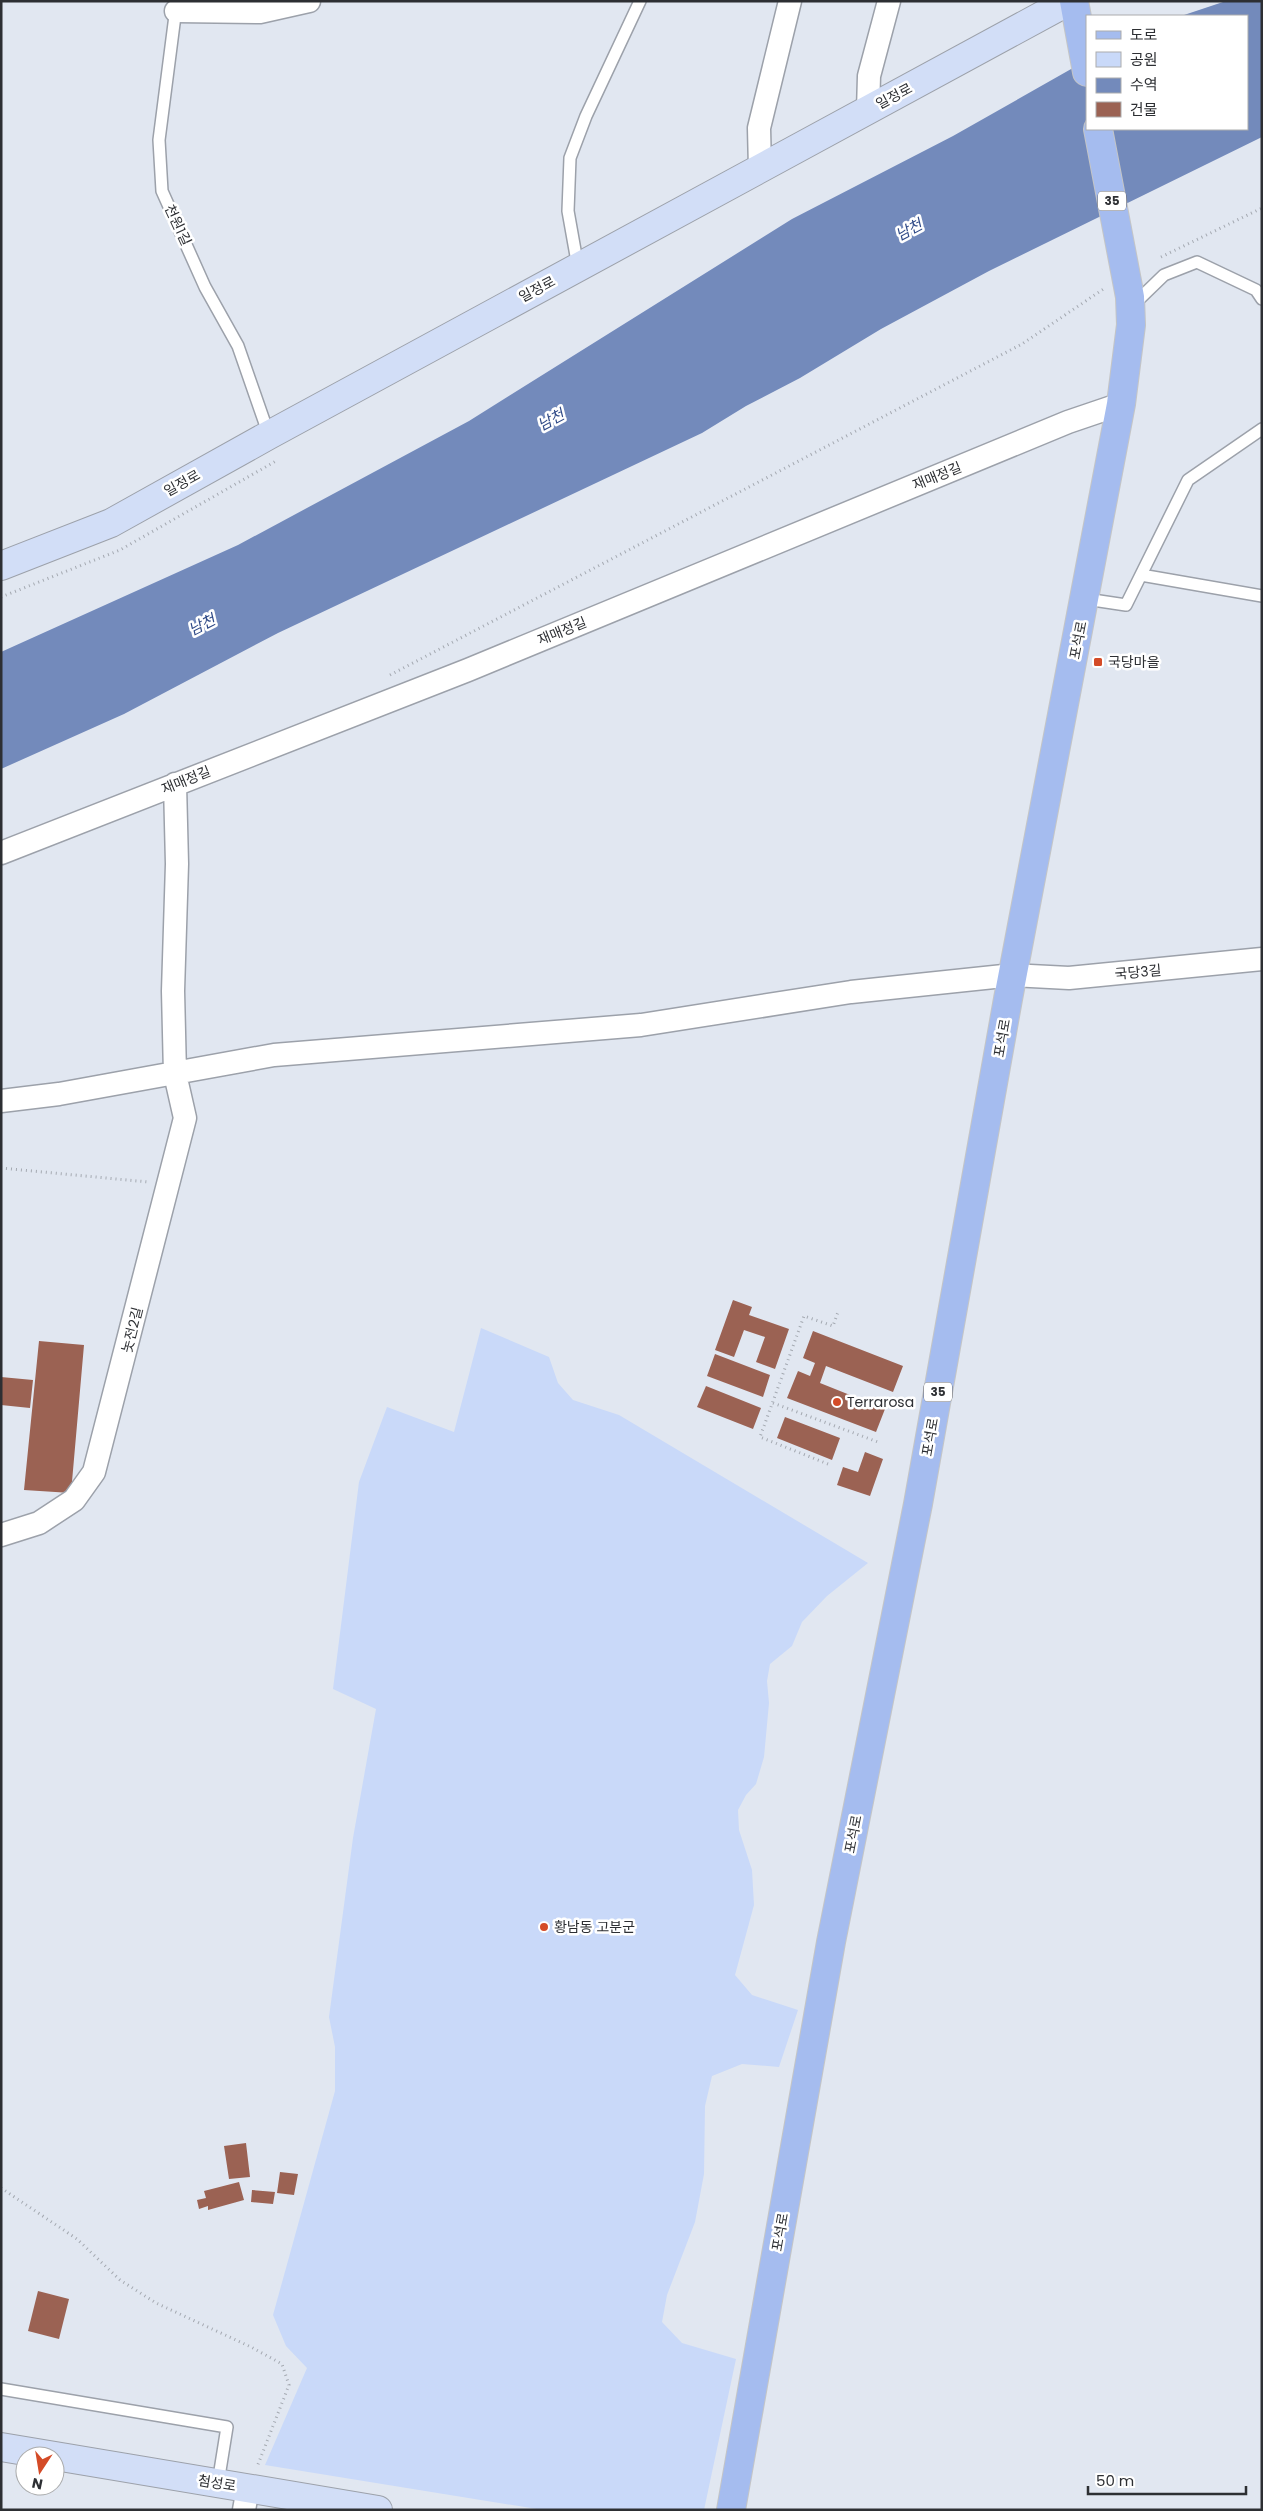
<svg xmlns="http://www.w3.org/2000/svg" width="1263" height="2511" viewBox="0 0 1263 2511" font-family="Poppins,'Noto Sans KR',sans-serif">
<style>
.green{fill:#c9d9f9}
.water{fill:#738abb}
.building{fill:#9b6253}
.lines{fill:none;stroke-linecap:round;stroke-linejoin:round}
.lane-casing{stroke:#9ca1aa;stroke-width:14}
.street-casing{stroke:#9ca1aa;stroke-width:25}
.secondary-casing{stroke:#9ca1aa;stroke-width:30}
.primary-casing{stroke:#c4c5c6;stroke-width:30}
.path{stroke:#a4a9b1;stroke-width:3;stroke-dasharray:1 4;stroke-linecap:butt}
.lane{stroke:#fff;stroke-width:11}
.street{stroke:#fff;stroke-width:22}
.secondary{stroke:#d2def7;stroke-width:28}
.primary{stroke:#a5bcef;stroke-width:28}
.poi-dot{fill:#d44b27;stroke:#fff;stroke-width:2}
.labels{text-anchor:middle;stroke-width:5;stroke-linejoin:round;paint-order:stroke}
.shield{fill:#fff;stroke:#6c6d70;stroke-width:1}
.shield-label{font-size:12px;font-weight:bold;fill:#2d2f33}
.street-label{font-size:14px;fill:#2d2f33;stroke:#fff}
.poi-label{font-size:14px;fill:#2d2f33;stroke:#fff;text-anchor:start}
.water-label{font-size:15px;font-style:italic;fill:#2d4886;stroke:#fff}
</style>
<rect width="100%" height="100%" fill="#e1e7f1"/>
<path class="green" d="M481 1328 549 1357 558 1383 573 1400 619 1415 868 1563 827 1596 802 1622 792 1646 770 1664 767 1681 769 1703 764 1757 756 1784 746 1795 738 1810 739 1830 752 1870 754 1905 735 1975 752 1995 798 2010 779 2067 742 2064 712 2076 705 2106 704 2174 695 2222 667 2295 662 2322 682 2343 736 2359 704 2510H543L265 2465 307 2368 286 2346 273 2315 335 2091V2047L329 2017 353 1838 376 1709 333 1689 359 1482 387 1407 454 1432Z"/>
<path class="water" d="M1226 1H1262V137L989 271 881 329 800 378 746 406 702 433 278 633 124 714 1 769V652L238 545 469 421 792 219 953 136 1087 60V129H1247V16H1181Z"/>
<path class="building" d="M733 1300 752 1307 749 1315 789 1329 775 1369 756 1362 765 1337 744 1330 734 1357 715 1350Z
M813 1331 903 1366 893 1392 826 1366 820 1383 885 1409 876 1432 787 1398 798 1371 810 1376 815 1363 803 1358Z
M39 1341 84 1345 71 1493 24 1490Z
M715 1354 770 1375 763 1397 707 1376Z
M1 1377 33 1380 30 1408 1 1405Z
M706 1386 761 1408 753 1429 697 1407Z
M785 1417 840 1438 832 1460 777 1438Z
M865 1452 883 1459 870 1496 837 1485 843 1467 858 1472Z
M246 2143 250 2177 229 2179 224 2146Z
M280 2172 298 2174 294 2195 277 2193Z
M239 2182 244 2200 208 2210V2206L199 2209 197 2200 206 2198 204 2191Z
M252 2190 275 2192 273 2204 251 2202Z
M38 2291 69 2299 59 2339 28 2331Z"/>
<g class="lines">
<g class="lane-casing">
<path id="lane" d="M176 8 159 140 162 191 205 287 238 346 269 435
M578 267 568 211 570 158 586 116 640 1
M1132 306 1164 275 1197 262 1256 290 1262 299
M1141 575 1262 596
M1086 599 1126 605 1188 480 1262 429
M1 2389 227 2427 218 2483"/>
</g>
<g class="street-casing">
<path id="street" d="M176 11 260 12 309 1
M868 110 869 76 889 1
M760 169 759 128 790 1
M1 853 468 670 1068 422 1121 404
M1 1101 59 1094 274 1055 641 1025 851 992 1013 975 1069 978 1262 959
M1 1535 39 1523 74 1500 94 1472 185 1118 175 1074 173 991 177 864 175 784
M244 2510 248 2488"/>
</g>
<g class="secondary-casing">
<path id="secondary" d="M1 566 111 523 269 435 1069 1
M1 2447 55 2456
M55 2456 378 2510"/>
</g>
<g class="primary-casing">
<path id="primary" d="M1074 1 1087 72
M731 2510 831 1942 918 1504 1008 999 1121 404 1131 325 1130 297 1098 129"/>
</g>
<path class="path" d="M1161 257 1262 208
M1 597 120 550 276 461
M390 675 1022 344 1105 288
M1 1168 148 1182
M773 1403 878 1442
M828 1464 760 1437 804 1316 833 1326 838 1312
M1 2188 77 2239 120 2280 156 2303 251 2347 282 2364 289 2385 257 2467"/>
<use href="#lane" class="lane"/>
<use href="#street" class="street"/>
<use href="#secondary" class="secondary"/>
<use href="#primary" class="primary"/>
</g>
<g class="poi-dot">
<rect x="1093" y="657" width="10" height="10" rx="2.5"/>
<circle cx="837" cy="1402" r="5"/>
<circle cx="544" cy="1927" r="5"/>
</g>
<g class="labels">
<g class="shield">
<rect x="1098" y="191.5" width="28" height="19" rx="4"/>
<rect x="924" y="1382.5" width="28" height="19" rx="4"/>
</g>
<g class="shield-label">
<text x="1112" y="205">35</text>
<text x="938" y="1396">35</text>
</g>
<g class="street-label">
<text transform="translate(894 96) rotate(-28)" y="5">일정로</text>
<text transform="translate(178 225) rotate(65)" y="5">천원1길</text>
<text transform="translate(537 289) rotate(-28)" y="5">일정로</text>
<text transform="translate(937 476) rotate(-22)" y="5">재매정길</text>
<text transform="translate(182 483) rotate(-29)" y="5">일정로</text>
<text transform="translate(562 631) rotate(-22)" y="5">재매정길</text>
<text transform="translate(1078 640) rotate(-79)" y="5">포석로</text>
<text transform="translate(186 780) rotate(-22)" y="5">재매정길</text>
<text transform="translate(1138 972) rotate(-5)" y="5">국당3길</text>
<text transform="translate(1002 1038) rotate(-80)" y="5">포석로</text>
<text transform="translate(132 1330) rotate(-76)" y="5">놋전2길</text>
<text transform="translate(930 1437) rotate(-80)" y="5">포석로</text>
<text transform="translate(853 1834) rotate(-79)" y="5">포석로</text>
<text transform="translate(780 2232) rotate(-80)" y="5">포석로</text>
<text transform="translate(217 2483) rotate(9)" y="5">첨성로</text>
</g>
<g class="poi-label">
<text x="1108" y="667">국당마을</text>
<text x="847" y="1407">Terrarosa</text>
<text x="554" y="1932">황남동 고분군</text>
</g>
<g class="water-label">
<text transform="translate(909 230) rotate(-28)" y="5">남천</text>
<text transform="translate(551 420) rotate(-28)" y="5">남천</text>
<text transform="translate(202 625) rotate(-27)" y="5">남천</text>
</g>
</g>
<rect width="1263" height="2511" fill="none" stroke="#2d2f33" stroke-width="5"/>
<rect x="1086" y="15" width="162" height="115" fill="#ffffff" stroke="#abacad"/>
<rect x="1096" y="31" width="25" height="8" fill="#a5bcef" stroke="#abacad"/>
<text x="1130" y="40" font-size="15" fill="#2d2f33">도로</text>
<rect x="1096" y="52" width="25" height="15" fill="#c9d9f9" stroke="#abacad"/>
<text x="1130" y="65" font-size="15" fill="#2d2f33">공원</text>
<rect x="1096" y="78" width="25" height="15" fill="#738abb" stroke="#abacad"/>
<text x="1130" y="90" font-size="15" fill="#2d2f33">수역</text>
<rect x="1096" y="102" width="25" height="15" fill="#9b6253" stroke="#abacad"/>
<text x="1130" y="115" font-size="15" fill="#2d2f33">건물</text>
<g transform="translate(40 2471) rotate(192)"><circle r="24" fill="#ffffff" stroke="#abacad"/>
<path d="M0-4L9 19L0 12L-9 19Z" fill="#d44b27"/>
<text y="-8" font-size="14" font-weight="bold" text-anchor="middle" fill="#2d2f33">N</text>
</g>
<path d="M1088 2486v8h158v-8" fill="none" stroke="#2d2f33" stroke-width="2.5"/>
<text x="1096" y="2486" font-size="15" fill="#2d2f33" stroke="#ffffff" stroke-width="4" paint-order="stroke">50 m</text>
</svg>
